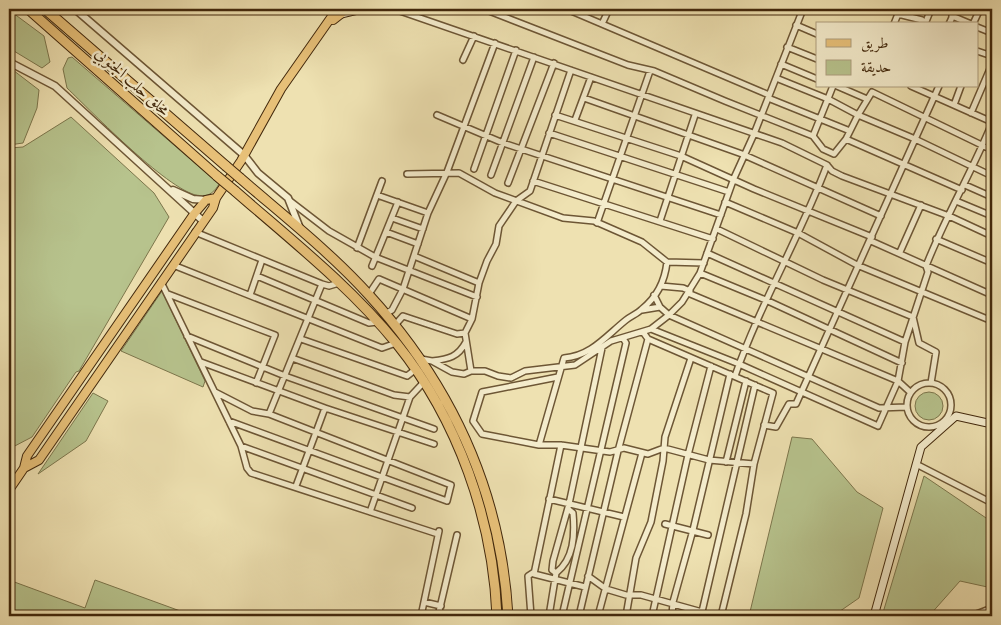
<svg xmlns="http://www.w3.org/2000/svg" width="1001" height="625" viewBox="0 0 1001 625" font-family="'Libre Bodoni',Amiri,serif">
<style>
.green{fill:#b7c38d;stroke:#7c764c}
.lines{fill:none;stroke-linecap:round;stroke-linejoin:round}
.minor-casing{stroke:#6d5635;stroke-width:8}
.tertiary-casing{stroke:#6d5635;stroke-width:9}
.secondary-casing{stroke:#42280c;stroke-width:9}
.primary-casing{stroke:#42280c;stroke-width:10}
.trunk-casing{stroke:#42280c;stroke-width:11}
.minor{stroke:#f4eccc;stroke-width:5}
.tertiary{stroke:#f4eccc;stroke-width:6}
.secondary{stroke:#f4eccc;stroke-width:7}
.primary{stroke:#e7c078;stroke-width:8}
.trunk{stroke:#e7c078;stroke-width:9}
.trunk-bridge-casing{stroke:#42280c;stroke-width:11;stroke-linecap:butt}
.trunk-bridge{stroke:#e7c078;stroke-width:9}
.labels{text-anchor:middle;stroke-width:5;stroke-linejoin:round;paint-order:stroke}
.street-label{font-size:16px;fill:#42280c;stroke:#f4eccc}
</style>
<rect width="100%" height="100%" fill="#eee1b1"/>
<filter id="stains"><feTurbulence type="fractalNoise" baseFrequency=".004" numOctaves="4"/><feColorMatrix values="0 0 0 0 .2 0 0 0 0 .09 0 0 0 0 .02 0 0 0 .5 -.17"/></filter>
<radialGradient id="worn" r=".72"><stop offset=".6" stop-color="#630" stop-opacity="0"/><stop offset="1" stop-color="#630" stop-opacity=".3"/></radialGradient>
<path class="green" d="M9 10 44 36 50 62 42 68 9 48Z
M72 57 219 184C215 191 210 196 201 196 172 195 91 111 67 88L63 69 68 58Z
M9 67 39 90 37 108 23 143 9 145Z
M71 117 154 193 169 217 79 371 76 372 32 437 9 449V148L23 147Z
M162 291 205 381 203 387 121 351Z
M915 406a14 14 0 1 1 28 0a14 14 0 1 1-28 0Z
M93 393 108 401 86 441 38 474Z
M792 437 812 439 857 492 883 508 859 598 833 616H749Z
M924 476 992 522V588L960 581 929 616H882Z
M9 580 85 608 95 580 194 616H9Z"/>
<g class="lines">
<g class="minor-casing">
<path id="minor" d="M394 9 782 143 827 165 832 171 842 176 949 216 992 236
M484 9 628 65 654 71 725 101 813 136 823 149 834 154 846 139 858 115 915 139 992 176
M569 10 769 95
M898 14 922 20 924 24
M952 16 971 24
M602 24 609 9
M894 24 900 9
M925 24 931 9
M949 24 956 9
M973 24 980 9
M796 25 817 34
M977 27 992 33
M787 47 817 59
M977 51 992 56
M463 60 474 36
M781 64 817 79
M776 78 828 99 858 115 872 92 992 150
M837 86 867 99
M911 86 992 122
M584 98 742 154 881 216
M768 98 850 131
M954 105 961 86
M971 113 992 64
M437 115 503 143 721 215
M555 115 681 156 754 189 872 237
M575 120 591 77
M549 133 729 192
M813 136 833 86
M846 139 962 190
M474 169 516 50
M407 174 459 173 495 193 563 218 594 221 642 242 667 262 704 263
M491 175 534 57
M533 181 713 239
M508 183 554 63
M965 185 992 197
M377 195 428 213
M290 201 329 231 375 257 477 297
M956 201 992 216
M725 202 798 233 857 265 992 321
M392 218 423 229
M660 221 695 115
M597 223 650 71
M717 229 823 280 913 317 919 343 936 352 931 383
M195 232 322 284 329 286 339 283
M386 232 418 244
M936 239 992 263
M871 241 992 295
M357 248 382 181
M900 252 921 205
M707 253 905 342
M414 256 479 283
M173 265 382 348 396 343
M372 266 398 202
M700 273 768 301 902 363
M257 276 369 323 377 322
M161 282 241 446 247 468 251 473 438 534
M661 286 683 288 690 291
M688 293 898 381 910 392
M168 294 275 335 256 383
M369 294 379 279 472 319
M250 295 262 260
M654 295 660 307 669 315 879 408 906 407
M642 310 660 307
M385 314 392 310 403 289 428 213 447 172 495 43
M395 325 403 316 457 334 465 333
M651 329 739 364 878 426 898 381 905 342 928 272 926 266C945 217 972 172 992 123
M643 332 648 339 773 393 754 464 746 514 721 616
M187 336 285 376 434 429
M301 339 407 376 416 369
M292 358 394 395 410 397
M421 359 432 361 452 372 464 374 471 371H485L498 376 511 378 525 371 575 365 611 341 651 329 669 315 682 302 700 273 734 178 754 134 803 9
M432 361C449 359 458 357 466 342
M201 362 325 408 434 444
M471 371 465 333 472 319 479 283 487 261 496 244 499 226 516 201 530 191 571 70
M735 376C760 304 800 237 827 165
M558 377 482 392 473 421 482 434 539 445H561L610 452 624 448 648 454 664 448 709 460 754 464
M907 405a22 22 0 1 1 44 0a22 22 0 1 1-44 0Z
M215 392 252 411 269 414 451 485 447 501 229 421
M269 414 322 284
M764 425 776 427 789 404H796L939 86
M539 445 564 358C591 356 606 336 626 320 631 316 637 314 642 309 657 297 665 280 667 262
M561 445 534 574 585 587
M241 446 412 508
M726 462 746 381
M916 464 992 503
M296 486 325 408
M549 499 624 517
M370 512 410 397 424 382
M665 524 708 535
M556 573C574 559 575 535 573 513L568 509
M588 576 606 589 626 595H641L702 612
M424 602 441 606
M421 616 439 531
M438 616 457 535
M531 616 528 576 534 572
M549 616 556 573 552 570 553 561 569 504 602 348
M562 616 626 343 623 338
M579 616 618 451 648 339
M598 616 642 453
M626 616 636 558 651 522 663 461 665 437 691 358
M652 616 688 455 711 366
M672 616 673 602 693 530 730 374
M701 616 755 385
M971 616 992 608"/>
</g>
<g class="tertiary-casing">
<path id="tertiary" d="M75 9 244 155 258 173 288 198 299 226
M9 62 55 86 203 221
M173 190 193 199 206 200"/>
</g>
<g class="secondary-casing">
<path id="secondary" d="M341 14 362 9
M874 616 921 447 956 416 992 424"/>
</g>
<g class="primary-casing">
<path id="primary" d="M333 20 347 9
M24 468 39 460 213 208 216 198 241 161 281 89 337 9
M9 490 24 468 27 456 194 214 206 200 216 198"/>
</g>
<g class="trunk-casing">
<path id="trunk" d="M28 9 217 176
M45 9 226 166
M240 178C284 216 330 252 369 295 452 386 501 493 508 616
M235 191C290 239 350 286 397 344 458 420 493 519 497 616"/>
</g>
<use href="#minor" class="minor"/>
<use href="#tertiary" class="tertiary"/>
<use href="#secondary" class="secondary"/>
<use href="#primary" class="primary"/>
<use href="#trunk" class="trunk"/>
<g class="trunk-bridge-casing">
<path id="trunk-bridge" d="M226 166 240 178
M217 176 235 191"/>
</g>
<use href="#trunk-bridge" class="trunk-bridge"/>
</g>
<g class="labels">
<g class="street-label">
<text transform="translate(133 81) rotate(42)" y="6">محلق حلب الجنوبي</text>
</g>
</g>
<rect width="1001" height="625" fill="none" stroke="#eee1b1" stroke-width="30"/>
<rect x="10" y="10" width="981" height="605" fill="none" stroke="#42280c" stroke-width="2.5"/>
<rect x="15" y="15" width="971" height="595" fill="none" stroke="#42280c"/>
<rect x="816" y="22" width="162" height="65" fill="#f4eccc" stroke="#ad9e7f"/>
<rect x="826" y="39" width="25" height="8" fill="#e7c078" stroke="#ad9e7f"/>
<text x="861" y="48" font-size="15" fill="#42280c">طريق</text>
<rect x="826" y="60" width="25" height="15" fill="#b7c38d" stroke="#ad9e7f"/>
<text x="861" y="72" font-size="15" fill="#42280c">حديقة</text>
<rect width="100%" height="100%" filter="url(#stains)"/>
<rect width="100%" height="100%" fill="url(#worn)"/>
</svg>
